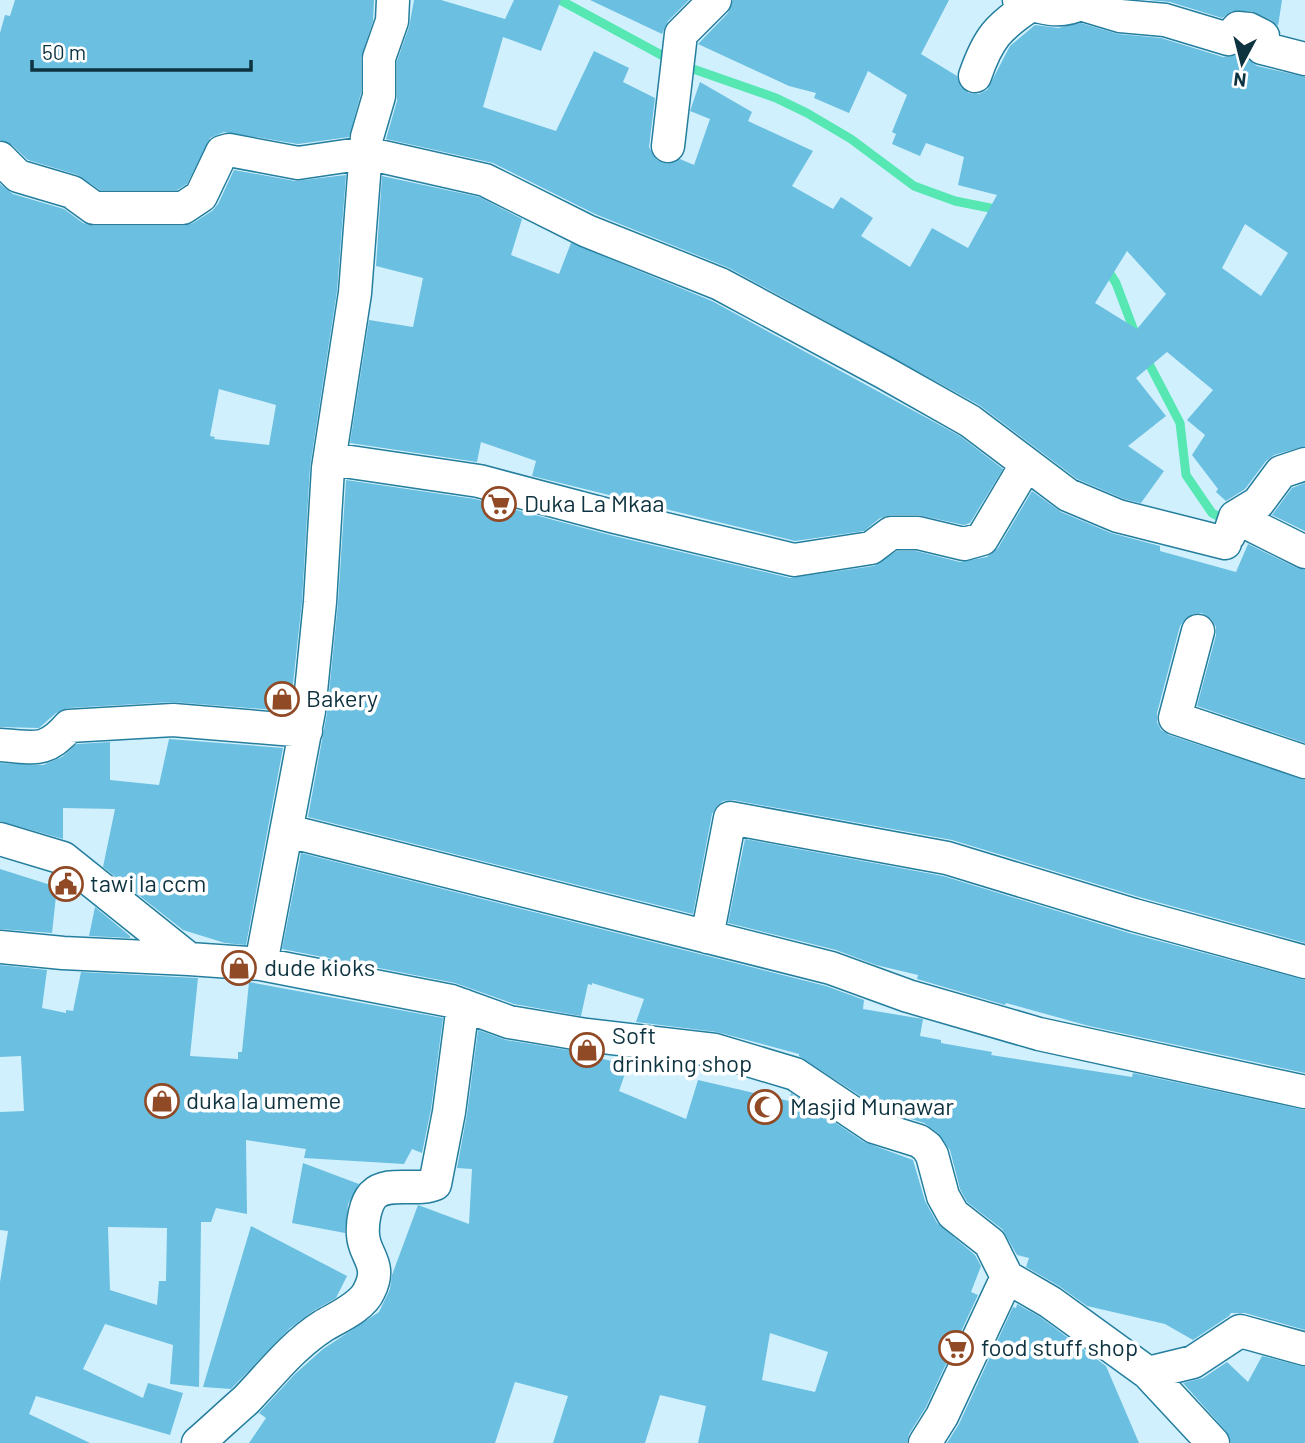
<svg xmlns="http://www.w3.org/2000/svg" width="1305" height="1443" viewBox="0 0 1305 1443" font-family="Barlow,sans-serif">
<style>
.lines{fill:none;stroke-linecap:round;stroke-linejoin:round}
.stream{stroke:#56e7b3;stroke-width:9}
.building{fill:#6bbfe0;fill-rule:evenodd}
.minor-casing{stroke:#247e9d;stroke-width:35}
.minor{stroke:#fff;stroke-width:32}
.labels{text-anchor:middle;stroke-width:7;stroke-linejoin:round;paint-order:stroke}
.poi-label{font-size:24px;fill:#0e3340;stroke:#fff;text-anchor:start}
</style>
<rect width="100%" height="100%" fill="#d1f0fe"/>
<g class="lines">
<path class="stream" d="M560 0 676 63 776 98 807 113 851 139 914 186 955 201 1000 210
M1107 269 1116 283 1136 336
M1146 358 1180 423 1186 475 1212 513 1227 521"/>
</g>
<path class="building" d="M15 0H374L373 21 361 58V93L349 137 298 144 224 132 210 138 187 184 177 190H100L78 175 28 160 12 145 0 140V33L5 15 10 16Z
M414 0H441L505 19 514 0H561L541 51 503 37 483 107 556 131 594 51 629 68 623 82 655 98 649 147 657 160 667 164 680 159 694 165 710 119 690 111 700 82 752 112 748 121 813 151 792 186 833 209 841 197 873 218 861 236 910 267 932 228 968 248 997 195 958 185 964 157 926 143 920 156 892 144 896 134 892 132 907 95 868 71 849 113 814 98 816 93 789 86 698 44 728 13 733 0H949L921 54 957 76 961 87 969 93 979 94 987 90 1010 46 1035 25 1058 28 1081 23 1118 34 1161 38 1223 57 1234 56 1244 49 1250 61 1257 66 1305 77V446L1274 455 1266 461 1245 489 1226 501 1216 492 1218 489 1192 455 1205 435 1187 420 1213 390 1167 352 1136 378 1166 416 1128 446 1164 471 1141 503 1124 499 1077 479 979 405 729 268 595 214 493 163 386 139 397 101V61L409 27ZM1245 224 1288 253 1261 296 1222 268ZM1127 251 1166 294 1137 329 1095 303Z
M590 0H689L668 21 662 34Z
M1148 0H1282L1278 26 1271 20 1251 11H1232L1222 18 1170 2Z
M234 170 295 181 346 175 337 291 310 467 302 601 290 711 172 702 68 708 56 713 39 728 0 727V184L13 194 64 209 83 223 93 226H183L193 223 212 211 218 204ZM219 389 276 405 269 445 214 439 215 437 210 436Z
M382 176 479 197 522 219 511 255 559 274 571 243 712 301 960 436 1003 469 970 523 964 525 918 515H891L880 518 864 531 795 541 532 476 536 461 481 442 477 462 350 443 369 320 413 327 423 278 376 266Z
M346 480 475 499 610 535 790 578 874 566 897 551H916L960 562 987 557 998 548 1032 491 1061 512 1111 533 1160 546V551L1236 572 1248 544 1297 568 1305 570V743L1197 706 1216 635V627L1211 619 1202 613 1193 614 1186 618 1180 626 1157 713V722L1161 730 1169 735 1305 780V943L1139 897 952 840 733 800 723 801 717 806 712 814 693 914 308 817 327 713 338 603Z
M1305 483V531L1272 515 1292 488Z
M169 739 283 748 246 945 225 943 183 930 103 867 115 809 63 808V839L0 821V763L43 765 62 757 77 744 110 742V780L159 785Z
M745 839 943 876 1129 933 1305 980V1073L1089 1026 1006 1003 1005 1005 917 979 918 975 876 965 836 950 728 923Z
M301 853 826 986 864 1000 863 1009 923 1019 920 1036 941 1040V1043L992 1052 991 1055 1132 1077 1133 1073 1305 1110V1330L1245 1313H1231L1229 1316 1193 1340 1165 1324 1087 1306 1059 1286 1026 1267 1029 1258 1017 1255 1002 1229 967 1202 960 1189 950 1150 938 1133 924 1123 882 1110 799 1056V1054L717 1032 636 1022 644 999 592 983V985L588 984 581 1016 514 1004 455 983 282 949Z
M0 869 57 887 52 933 0 929Z
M95 907 130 936V938L89 936Z
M0 965 47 970 42 1008 66 1013V1010L73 1011 81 972 198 978 190 1056 238 1059V1052H242L249 982 443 1018 431 1109 422 1153 412 1149 404 1164 304 1158 306 1149 246 1140 247 1214 216 1208 211 1222H201L199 1387 170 1384 173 1345 105 1324 83 1369 143 1398 148 1383 183 1393 170 1435 36 1396 29 1414 90 1443H0V1282L8 1231 0 1230V1112L24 1111 21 1056 0 1057ZM108 1227 167 1228 166 1281H159L157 1305 110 1290Z
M478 1030 506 1040 592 1054 591 1056 628 1065 619 1091 686 1119 698 1080 789 1101 791 1093 864 1142 913 1160 925 1201 937 1223 975 1255 981 1266 971 1292 978 1295 926 1407 909 1434 907 1443H698L706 1406 660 1395 645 1443H553L568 1396 515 1382 495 1443H249L266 1418 259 1413 295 1374 323 1349 379 1312 390 1289 392 1275 418 1205 469 1224 472 1169 457 1168 467 1114ZM770 1333 828 1352 815 1392 762 1380Z
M303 1163 359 1184 348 1204 345 1233 292 1223Z
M251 1226 347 1276 336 1298 313 1311 290 1328 231 1389 203 1387Z
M1017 1304 1040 1317 1106 1366 1139 1443H947L959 1424 1013 1307 1016 1308Z
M1262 1356 1305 1367V1443H1231L1226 1431 1183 1383 1203 1378 1227 1362 1248 1382Z"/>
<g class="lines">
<g class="minor-casing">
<path id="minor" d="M1019 0C1039 8 1060 14 1080 4L1120 16 1165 20 1228 39 1238 28 1249 29 1263 36 1262 48 1305 59
M975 76C988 38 998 27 1031 5L1032 0
M668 146 681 34 715 0
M0 158 18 176 72 192 94 208H183L201 196 222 152 229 150 298 163 366 153 485 180 587 231 720 284 885 373 970 421 1068 495 1118 516 1225 543
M330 459 479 481 615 517 794 560 871 548 891 533H918L964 544 982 539 1026 465
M1235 517 1305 552
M1229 535 1235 517 1258 503 1281 472 1305 464
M1198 631 1175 718 1305 762
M0 745C34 747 45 754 69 726L173 720 306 731
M288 831 831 968 908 996 1039 1034 1305 1092
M0 839 63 858 189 959 261 964 451 1001 509 1022 586 1035 715 1050 795 1074 874 1127 919 1141 927 1147 932 1155 943 1196 953 1214 990 1243 1007 1277 1050 1302 1148 1373 1213 1443
M707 937 730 818 947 858 1134 915 1305 962
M0 947 63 953 189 959
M261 964 309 711 320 602 328 468 355 293 367 137 379 96V58L392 21 393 0
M1148 1373 1193 1362 1240 1331 1305 1349
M198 1443C214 1429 230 1414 246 1400 271 1374 292 1346 323 1326 338 1317 362 1307 369 1291 383 1264 364 1256 363 1235 362 1223 365 1204 373 1195 388 1180 417 1192 435 1184L449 1112 463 1005
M925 1443 942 1416 1007 1277"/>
</g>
<use href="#minor" class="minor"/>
</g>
<defs>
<g id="supermarket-ring" transform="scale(1.75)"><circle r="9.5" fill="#fff" stroke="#914a26" stroke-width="1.5"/><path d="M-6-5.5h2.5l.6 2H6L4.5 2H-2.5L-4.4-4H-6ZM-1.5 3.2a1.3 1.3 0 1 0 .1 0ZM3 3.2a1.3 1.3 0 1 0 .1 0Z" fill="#914a26"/></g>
<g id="shop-ring" transform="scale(1.75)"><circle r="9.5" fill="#fff" stroke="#914a26" stroke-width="1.5"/><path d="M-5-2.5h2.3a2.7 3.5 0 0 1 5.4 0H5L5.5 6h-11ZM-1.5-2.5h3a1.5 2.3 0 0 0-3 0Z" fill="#914a26"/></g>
<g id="civic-ring" transform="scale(1.75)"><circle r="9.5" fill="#fff" stroke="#914a26" stroke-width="1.5"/><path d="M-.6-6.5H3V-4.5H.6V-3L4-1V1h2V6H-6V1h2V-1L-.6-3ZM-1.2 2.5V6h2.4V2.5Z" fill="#914a26"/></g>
<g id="mosque-ring" transform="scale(1.75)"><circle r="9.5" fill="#fff" stroke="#914a26" stroke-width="1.5"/><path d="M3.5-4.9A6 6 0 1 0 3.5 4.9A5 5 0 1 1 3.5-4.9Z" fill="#914a26"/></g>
</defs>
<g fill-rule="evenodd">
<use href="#supermarket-ring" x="499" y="504"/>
<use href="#shop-ring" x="282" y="699"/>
<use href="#civic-ring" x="66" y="884"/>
<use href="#shop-ring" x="239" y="968"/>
<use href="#shop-ring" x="587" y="1050"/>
<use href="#shop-ring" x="162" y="1101"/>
<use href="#mosque-ring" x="765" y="1107"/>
<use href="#supermarket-ring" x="956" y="1348"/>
</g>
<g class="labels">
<g class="poi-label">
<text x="524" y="512">Duka La Mkaa</text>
<text x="306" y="707">Bakery</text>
<text x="90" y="892">tawi la ccm</text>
<text x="264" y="976">dude kioks</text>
<text x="612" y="1044">Soft<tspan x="612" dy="28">drinking shop</tspan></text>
<text x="186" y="1109">duka la umeme</text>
<text x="790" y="1115">Masjid Munawar</text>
<text x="981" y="1356">food stuff shop</text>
</g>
</g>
<g transform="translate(1242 63) rotate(187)" stroke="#ffffff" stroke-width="5" paint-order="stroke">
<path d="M0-5L12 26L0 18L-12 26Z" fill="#0e3340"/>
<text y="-10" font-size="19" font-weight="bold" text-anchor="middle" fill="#0e3340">N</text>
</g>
<path d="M32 60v10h219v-10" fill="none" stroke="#0e3340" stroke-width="3.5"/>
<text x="42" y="60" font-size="21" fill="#0e3340" stroke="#ffffff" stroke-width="5" paint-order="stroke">50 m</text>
</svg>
